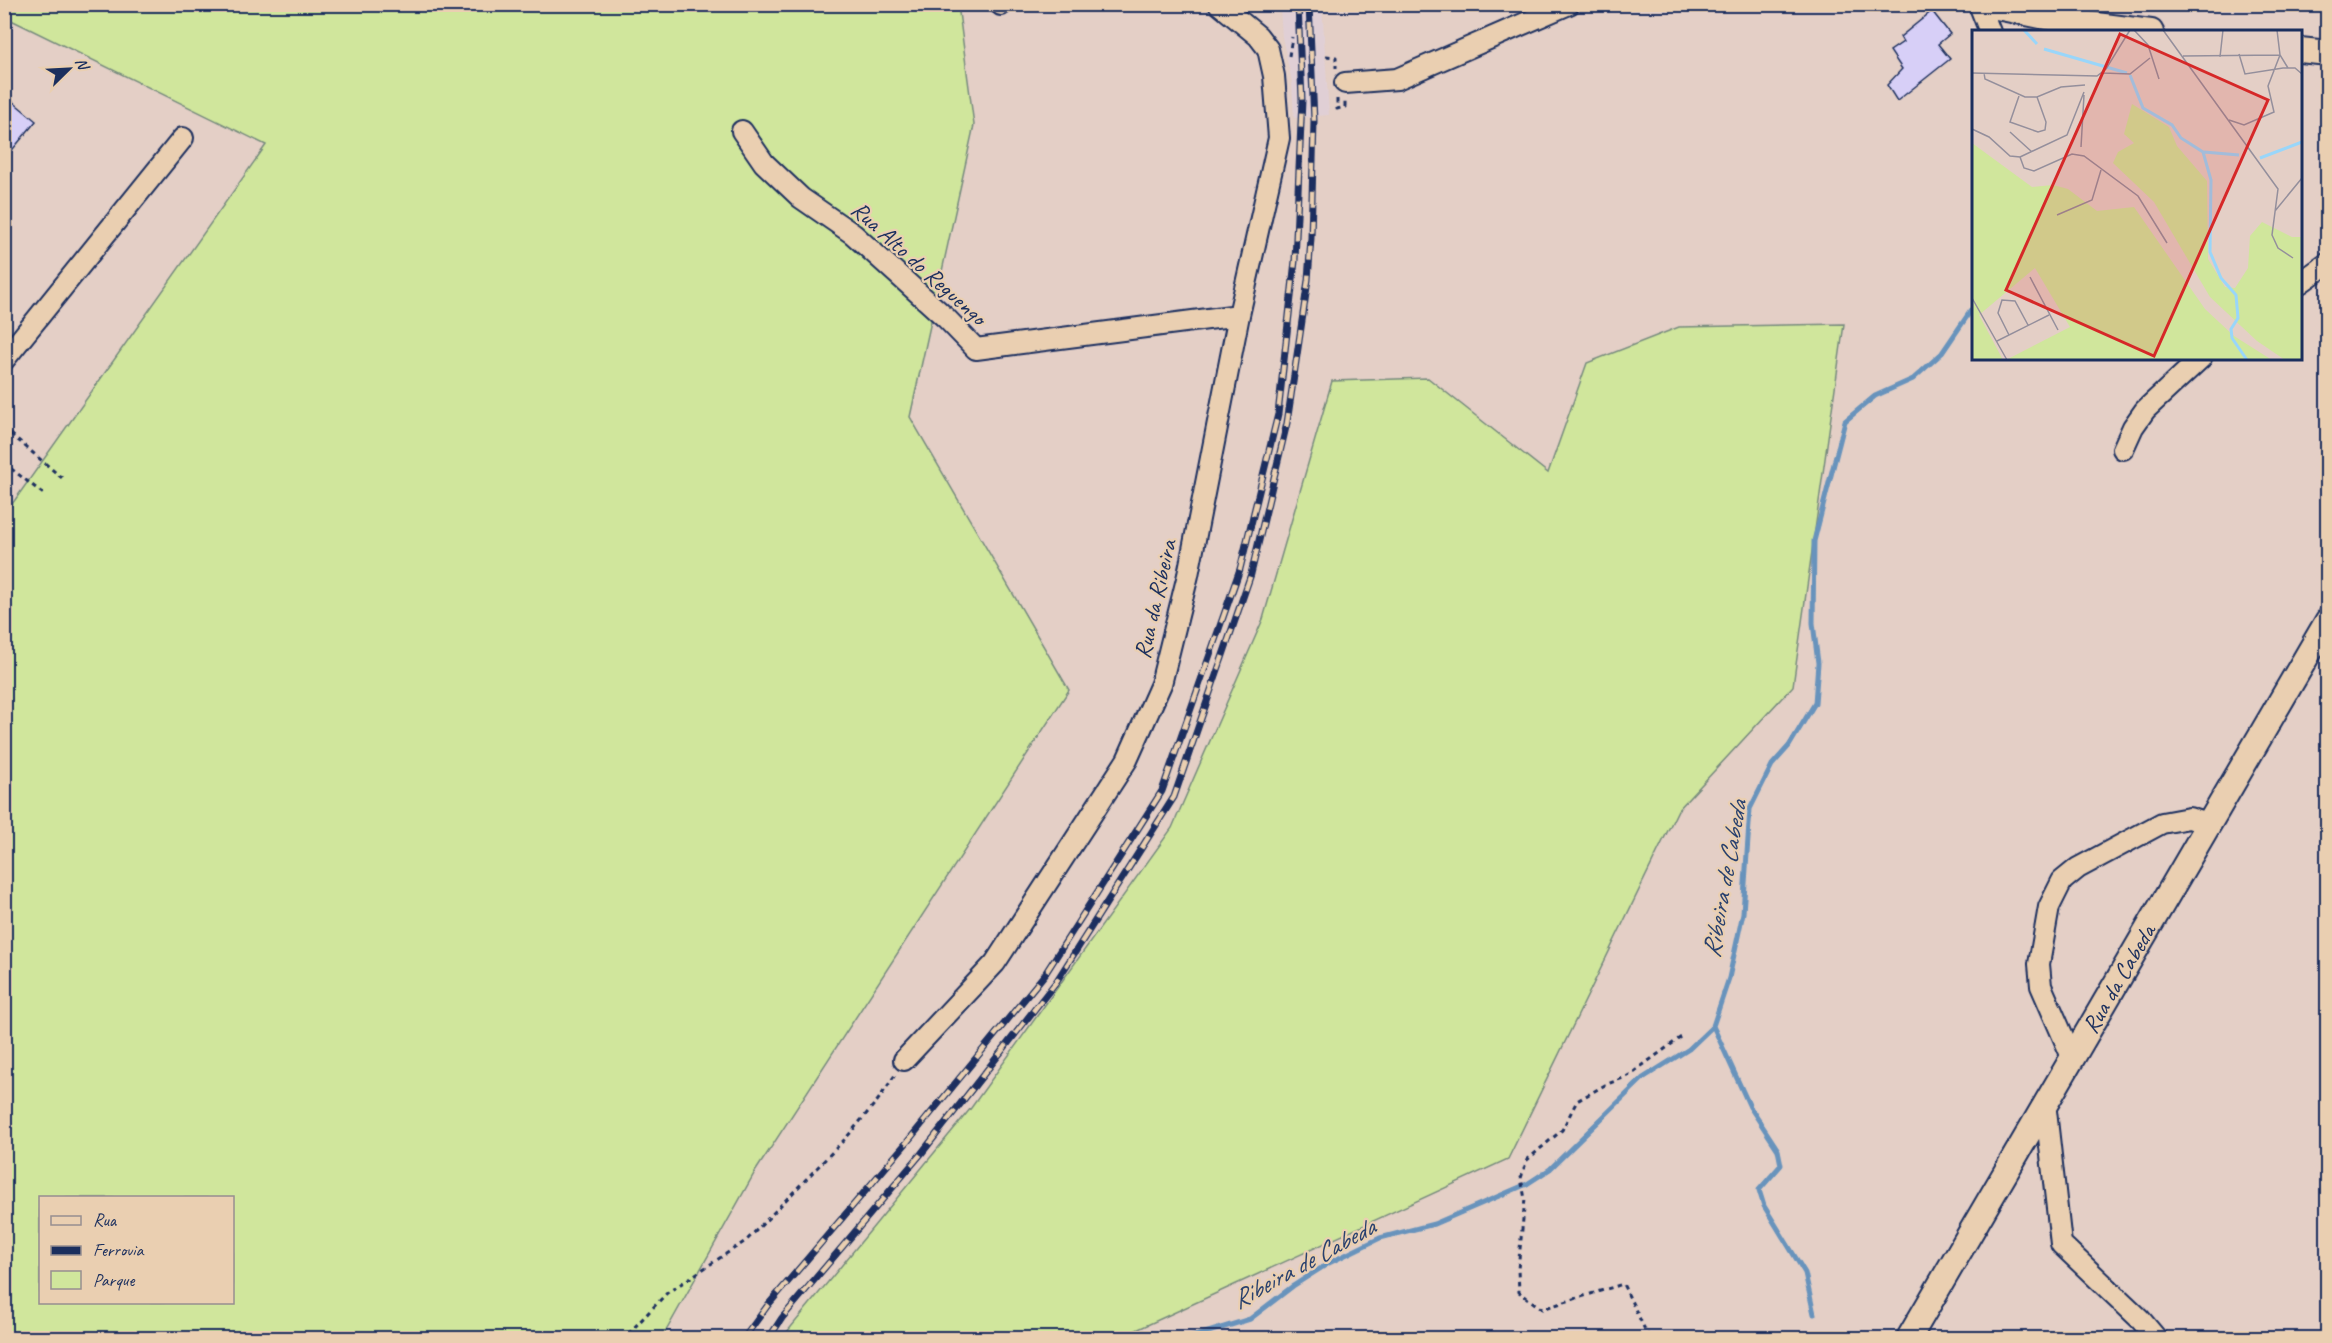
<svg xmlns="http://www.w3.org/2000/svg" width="2332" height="1343" viewBox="0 0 2332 1343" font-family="Caveat,sans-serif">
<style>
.built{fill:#e0cfd5}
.green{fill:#d0e69c;stroke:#768a7d;stroke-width:1.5;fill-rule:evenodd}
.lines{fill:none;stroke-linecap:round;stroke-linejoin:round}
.stream{stroke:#6793bc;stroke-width:5}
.building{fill:#d7cff7;stroke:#1b2f5e;stroke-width:1.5}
.minor-casing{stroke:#1b2f5e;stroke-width:24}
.major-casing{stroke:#1b2f5e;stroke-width:28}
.path{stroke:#1b2f5e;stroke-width:3;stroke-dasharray:4.5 4.5;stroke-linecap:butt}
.minor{stroke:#eacfb1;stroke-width:20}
.major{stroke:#eacfb1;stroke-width:24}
.rail-casing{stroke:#1b2f5e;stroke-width:7}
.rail{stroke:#eacfb1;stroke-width:4.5;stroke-dasharray:14;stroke-linecap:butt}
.labels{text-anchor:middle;stroke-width:4.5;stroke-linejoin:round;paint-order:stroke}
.street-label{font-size:24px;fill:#1b2f5e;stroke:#eacfb1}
.water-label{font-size:26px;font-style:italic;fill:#28406e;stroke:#eacfb1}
.inset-river{fill:none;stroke:#99d6fa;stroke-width:3}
.inset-road{fill:none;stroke:#948f9c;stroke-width:1.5}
.view{fill:#d62828;fill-opacity:0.15;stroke:#d62828;stroke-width:3}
.inset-edge{fill:none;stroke:#1b2f5e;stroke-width:3}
</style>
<rect width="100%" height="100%" fill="#e4cfc6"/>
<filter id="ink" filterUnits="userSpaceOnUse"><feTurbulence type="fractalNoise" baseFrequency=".0167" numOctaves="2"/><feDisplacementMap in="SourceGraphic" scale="12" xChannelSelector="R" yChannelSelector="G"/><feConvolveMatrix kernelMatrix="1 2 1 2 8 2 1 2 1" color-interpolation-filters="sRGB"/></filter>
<g filter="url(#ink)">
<path class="built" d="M1280 5H1322L1329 115 1294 118 1292 82 1282 37Z"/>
<path class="green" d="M5 5H958L974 125 910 417 1069 690 755 1172 662 1338H5V514L266 145 5 17ZM40 1198H232V1302H40Z
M1844 324 1793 686 1678 810 1508 1159 1119 1338H782L971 1108 1172 828 1263 619 1332 381 1428 378 1548 473 1587 363 1679 327Z"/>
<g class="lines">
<path class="stream" d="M1713 1026 1750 1107 1778 1150 1781 1165 1759 1190 1764 1206 1805 1273 1814 1314
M1189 1338 1250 1319 1293 1286 1329 1263 1380 1238 1434 1224 1527 1184 1550 1169 1643 1078 1689 1049 1713 1026 1729 978 1743 913 1750 809 1772 765 1789 746 1815 703 1818 663 1813 623 1814 541 1845 421 1875 396 1913 379 1942 353 1974 306"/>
</g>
<path class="building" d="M1932 11 1950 34 1938 44 1950 59 1897 101 1887 85 1902 69 1890 51 1903 42 1900 37Z
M12 101 36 121 4 160V110Z"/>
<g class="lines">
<g class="minor-casing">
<path id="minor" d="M1979 4 1990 32
M1001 5 1002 4
M1345 83 1397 79 1569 4
M742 131 764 163 801 198 853 234 946 318 976 349 1239 315
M2300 283 2328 263
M4 360 183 138
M2123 449 2133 427 2145 410 2201 358
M2072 1057 2041 986 2039 964 2049 907 2062 881 2078 868 2162 823 2189 818 2208 824
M904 1060 995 963 1127 760 1161 684 1188 575 1239 315 1279 138 1274 76 1268 49 1258 36 1219 4
M2045 1102 2061 1244 2140 1319 2156 1338"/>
</g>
<g class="major-casing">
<g id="major">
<path d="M1982 4 2065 21 2151 32"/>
<path d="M2300 50 2328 53"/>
<path id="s1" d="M1909 1338 2328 620"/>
</g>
</g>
<path class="path" d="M1289 56 1292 37
M1326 56 1336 57V68
M1337 99V109L1345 107V102
M4 428 62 478
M4 463 46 496
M620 1338 630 1332 667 1293 747 1240 846 1138 878 1100 895 1075
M1649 1338 1623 1284 1542 1309 1519 1292 1518 1269 1525 1199 1521 1178 1527 1160 1562 1130 1577 1101 1605 1085 1628 1076 1684 1035"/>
<use href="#minor" class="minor"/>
<use href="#major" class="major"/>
<g class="rail-casing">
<path id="rail" d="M744 1338 768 1305 908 1141 1045 974 1162 791 1240 569 1278 414 1295 261 1302 100 1298 4
M769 1338 782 1318 921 1154 1056 982 1174 797 1251 574 1287 423 1308 280 1311 238 1314 121 1309 4"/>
</g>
<use href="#rail" class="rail"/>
</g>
</g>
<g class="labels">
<g class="street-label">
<text transform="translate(919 263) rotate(42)" y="8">Rua Alto do Reguengo</text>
<text transform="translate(1155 599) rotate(-77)" y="8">Rua da Ribeira</text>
<text dy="8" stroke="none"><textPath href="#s1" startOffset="416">Rua da Cabeda</textPath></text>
</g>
<g class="water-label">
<text transform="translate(1724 879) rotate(-80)" y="9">Ribeira de Cabeda</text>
<text transform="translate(1303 1263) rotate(-29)" y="9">Ribeira de Cabeda</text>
</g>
</g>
<g transform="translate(1972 30)">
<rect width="330" height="330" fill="#e4cfc6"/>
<path d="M160 74 197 97 205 116 235 151 236 229 253 257 263 258 276 238 278 206 290 192 320 207H330V330H313L285 311 238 267 182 172 141 133 146 122 162 113 152 104ZM0 113 60 157 81 155 96 159 125 181 162 177 233 279 262 306 300 330H34L98 297 63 238 7 285 31 330H0Z" fill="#d0e69c"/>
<path class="inset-river" d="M52 0 65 14M72 19 155 43M158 45 171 78 200 95 209 108 231 122 239 150 238 222 249 248 264 265 266 288 259 299 260 308 275 330M232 122 267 125M288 128 330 112"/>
<path class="inset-road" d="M162 0 176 15 187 49M191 0 306 159 300 205 306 218 321 228M305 0 308 25 316 38M267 24 273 44 311 38H323L330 44M211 26 308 25M248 27 251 0M0 43 125 46 134 39 158 0M12 43 13 49 53 67H65L89 57 113 55M131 43 158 44 178 28M47 66 38 92 66 102 73 100 74 92 65 67M257 90 272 95 302 82 296 56 308 25M0 99 17 107 38 126 48 127 52 138 62 141 100 124 112 126 166 166 195 213M38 102 60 122M109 117 112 65M48 127 95 105 112 62M303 181 330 148M85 185 120 170 129 140M58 247 86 300M0 268 35 330M37 305 26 283 30 270 43 271 56 295M25 311 77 285"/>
<path class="view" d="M148 4 296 70 182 326 34 260Z"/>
<rect width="330" height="330" class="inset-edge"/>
</g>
<rect width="2332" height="1343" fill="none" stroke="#eacfb1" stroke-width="24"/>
<rect x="12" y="12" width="2308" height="1319" fill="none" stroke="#1b2f5e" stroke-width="2" filter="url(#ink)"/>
<rect x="39" y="1196" width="195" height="108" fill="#eacfb1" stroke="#978f90" stroke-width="1.5"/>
<rect x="51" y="1216" width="30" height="9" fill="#eacfb1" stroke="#978f90" stroke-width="1.5"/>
<text x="93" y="1226" font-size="18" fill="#1b2f5e">Rua</text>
<rect x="51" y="1246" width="30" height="9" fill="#1b2f5e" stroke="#978f90" stroke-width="1.5"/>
<text x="93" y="1256" font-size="18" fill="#1b2f5e">Ferrovia</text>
<rect x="51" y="1271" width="30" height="18" fill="#d0e69c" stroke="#978f90" stroke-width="1.5"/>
<text x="93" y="1286" font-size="18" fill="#1b2f5e">Parque</text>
<g transform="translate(69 69) rotate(66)" stroke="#eacfb1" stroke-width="4.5" paint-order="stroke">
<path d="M0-4.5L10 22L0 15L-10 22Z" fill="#1b2f5e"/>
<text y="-9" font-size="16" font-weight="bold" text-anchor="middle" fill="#1b2f5e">N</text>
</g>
</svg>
